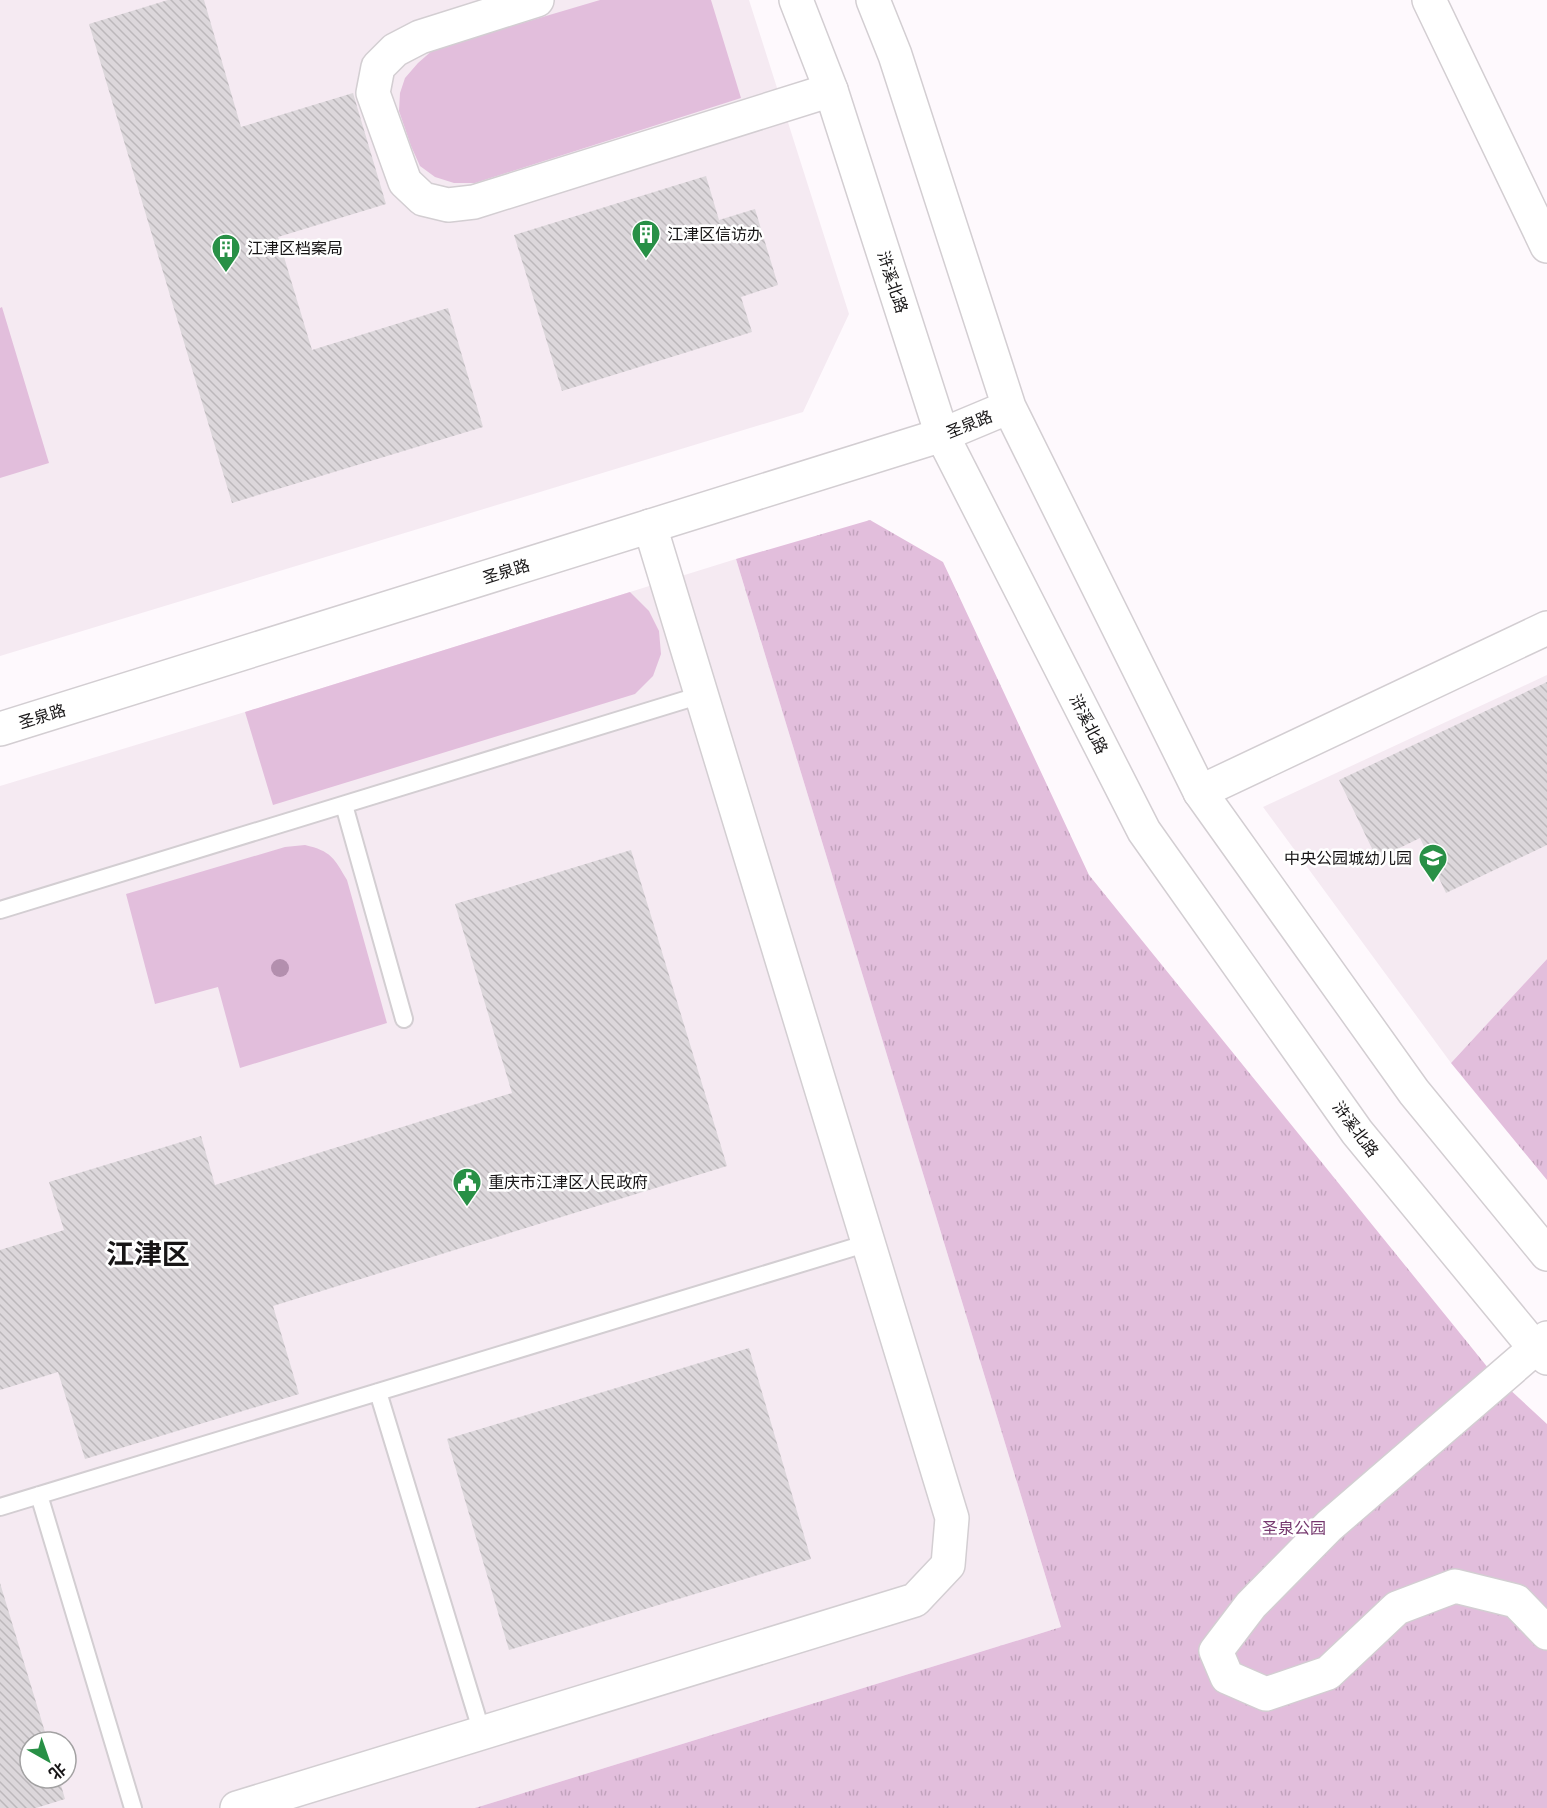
<svg xmlns="http://www.w3.org/2000/svg" width="1547" height="1808" viewBox="0 0 1547 1808" font-family="'IBM Plex Sans','Noto Sans SC',sans-serif">
<style>
.built{fill:#f5eaf2;fill-rule:evenodd}
.grass{fill:#e2bedc}
.park{fill:url(#park-tufts)}
.building{fill:url(#building-back-hatch)}
.lines{fill:none;stroke-linecap:round;stroke-linejoin:round}
.lane-casing{stroke:#d3ced2;stroke-width:20}
.street-casing{stroke:#d3ced2;stroke-width:36}
.secondary-casing{stroke:#d3ced2;stroke-width:36}
.lane{stroke:#fff;stroke-width:16}
.street{stroke:#fff;stroke-width:33}
.secondary{stroke:#fff;stroke-width:33}
.tree{fill:#b38fae}
.labels{text-anchor:middle;stroke-width:5;stroke-linejoin:round;paint-order:stroke}
.poi-label{font-size:16px;fill:#171516;stroke:#fff;text-anchor:start}
.street-label{font-size:16px;fill:#171516;stroke:#fff}
.park-label{font-size:16px;fill:#75386e;stroke:#fff}
.town-label{font-size:28px;font-weight:bold;fill:#171516;stroke:#fff}
</style>
<defs>
<pattern id="park-tufts" width="24" height="20" patternUnits="userSpaceOnUse" patternTransform="scale(1.5)"><rect width="24" height="20" fill="#e2bedc"/><path d="M3 7l-1-3M5 7V3M7 7l1-3M15 17l-1-3M17 17v-4M19 17l1-3" fill="none" stroke="#c1a2bc"/></pattern>
<pattern id="building-back-hatch" width="6" height="6" patternUnits="userSpaceOnUse" patternTransform="scale(1.5)"><rect width="6" height="6" fill="#dcd7db"/><path d="M-1 5l2 2M0 0l6 6M5-1l2 2" fill="none" stroke="#bcb8bb"/></pattern>
</defs>
<rect width="100%" height="100%" fill="#fef9fd"/>
<path class="built" d="M0 0H749L849 314 803 412 0 656Z
M736 559 1061 1627 475 1808H0V786L245 712ZM30 1742H66V1778H30Z
M1547 675V959L1451 1063 1263 807Z"/>
<path class="grass" d="M600 0H711L741 98 475 183H454L435 177 420 166 411 146 399 111 400 93 405 78 418 63 434 49Z
M2 307 49 463 0 478V308Z
M630 592 649 611 659 631 661 654 653 676 635 694 273 805 245 712Z
M305 845C331 851 334 858 347 880L387 1023 240 1068 218 987 155 1004 126 894 285 847Z"/>
<path class="park" d="M870 520 943 562 1089 875 1493 1374 1547 1424V1808H475L1061 1627 736 559Z
M1547 959V1180L1451 1063Z"/>
<path class="building" d="M168 0H204L241 127 353 93 386 204 278 237 312 350 448 308 483 427 232 503 89 24Z
M706 176 719 220 755 209 778 285 741 297 752 332 562 391 514 235Z
M1547 682V845L1446 893 1420 838 1377 859 1339 780Z
M631 850 727 1166 273 1306 299 1394 85 1459 58 1372 0 1390V1250L64 1230 49 1182 201 1136 215 1185 512 1093 455 904Z
M749 1348 811 1559 509 1650 447 1439Z
M0 1583 48 1742H30V1778H59L65 1799 36 1808H0Z"/>
<g class="lines">
<g class="lane-casing">
<path id="lane" d="M344 805 404 1019
M0 910 701 695
M378 1392 482 1733
M39 1495 133 1808
M0 1507 868 1243"/>
</g>
<g class="street-casing">
<path id="street" d="M537 0 420 37 395 50 378 67 373 93 405 182 423 199 448 205 474 202 831 90
M1429 0 1547 246
M1200 792 1547 628
M1547 1338 1329 1526 1251 1605 1216 1651 1227 1677 1266 1694 1328 1673 1397 1608 1455 1586 1516 1601 1547 1633
M237 1808 915 1600 948 1565 952 1518 650 526"/>
</g>
<g class="secondary-casing">
<path id="secondary" d="M796 0 831 90 942 435 1144 831 1357 1132 1530 1342 1547 1358
M873 0 895 55 1009 407 1200 792 1414 1092 1547 1254
M0 729 942 435 1009 407"/>
</g>
<use href="#lane" class="lane"/>
<use href="#street" class="street"/>
<use href="#secondary" class="secondary"/>
</g>
<circle class="tree" cx="280" cy="968" r="9"/>
<defs>
<g id="building-pin" transform="scale(1.5)"><path d="M0 17L-7.5 6A9.5 9.5 0 1 1 7.5 6Z" fill="#289046" stroke="#fff"/><path d="M-4-6H4V6H1V3H-1V6H-4ZM-2.5-4.3h1.7v1.8h-1.7ZM.8-4.3h1.7v1.8H.8ZM-2.5-1h1.7V.8h-1.7ZM.8-1h1.7V.8H.8Z" fill="#fff"/></g>
<g id="school-pin" transform="scale(1.5)"><path d="M0 17L-7.5 6A9.5 9.5 0 1 1 7.5 6Z" fill="#289046" stroke="#fff"/><path d="M0-5L7-2L0 1L-7-2ZM-4 1L0 2.5L4 1V4Q0 6-4 4Z" fill="#fff"/></g>
<g id="civic-pin" transform="scale(1.5)"><path d="M0 17L-7.5 6A9.5 9.5 0 1 1 7.5 6Z" fill="#289046" stroke="#fff"/><path d="M-.6-6.5H3V-4.5H.6V-3L4-1V1h2V6H-6V1h2V-1L-.6-3ZM-1.2 2.5V6h2.4V2.5Z" fill="#fff"/></g>
</defs>
<g fill-rule="evenodd">
<use href="#building-pin" x="646" y="234"/>
<use href="#building-pin" x="226" y="248"/>
<use href="#school-pin" x="1433" y="858"/>
<use href="#civic-pin" x="467" y="1182"/>
</g>
<g class="labels">
<g class="poi-label">
<text x="667" y="240">江津区信访办</text>
<text x="247" y="254">江津区档案局</text>
<text x="1412" y="864" text-anchor="end">中央公园城幼儿园</text>
<text x="488" y="1188">重庆市江津区人民政府</text>
</g>
<g class="street-label">
<text transform="translate(893 282) rotate(72)" y="6">浒溪北路</text>
<text transform="translate(969 424) rotate(-22)" y="6">圣泉路</text>
<text transform="translate(506 571) rotate(-17)" y="6">圣泉路</text>
<text transform="translate(42 716) rotate(-17)" y="6">圣泉路</text>
<text transform="translate(1089 724) rotate(63)" y="6">浒溪北路</text>
<text transform="translate(1356 1129) rotate(53)" y="6">浒溪北路</text>
</g>
<g class="park-label">
<text x="1294" y="1534">圣泉公园</text>
</g>
<g class="town-label">
<text x="148" y="1264">江津区</text>
</g>
</g>
<g transform="translate(48 1760) rotate(140)"><circle r="28" fill="#ffffff" stroke="#a2a1a2" stroke-width="1.5"/>
<path d="M0-4.5L10 22L0 15L-10 22Z" fill="#289046"/>
<text y="-9" font-size="16" font-weight="bold" text-anchor="middle" fill="#171516">北</text>
</g>
</svg>
